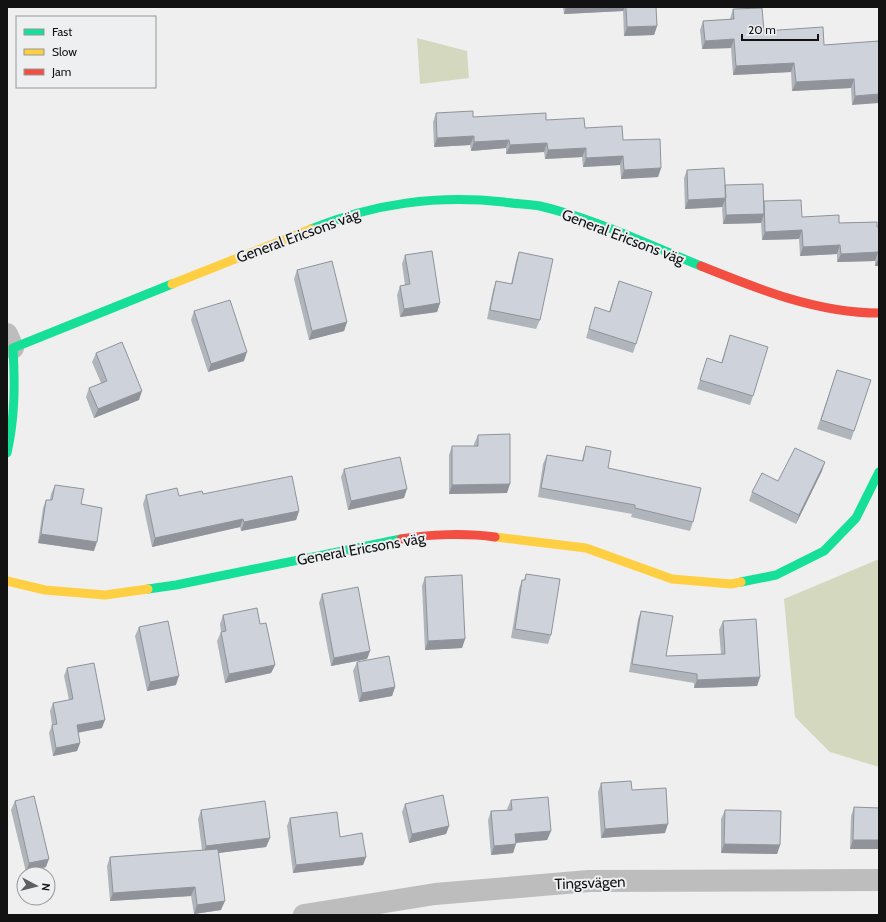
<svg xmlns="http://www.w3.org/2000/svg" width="886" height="922" viewBox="0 0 886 922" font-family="Cabin,sans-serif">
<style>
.green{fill:#d4d8be}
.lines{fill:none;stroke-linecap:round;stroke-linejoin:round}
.street{stroke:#bebdbd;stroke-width:22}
.fast{stroke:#16e098;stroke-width:9}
.slow{stroke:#ffcf43;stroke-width:9}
.jam{stroke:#f24e42;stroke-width:9}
.wall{fill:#b0b5bc}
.shaded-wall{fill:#909399}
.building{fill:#cdd2db;stroke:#909399}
.labels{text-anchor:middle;stroke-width:4;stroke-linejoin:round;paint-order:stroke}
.street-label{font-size:15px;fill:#121213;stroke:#eeeff0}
</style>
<rect width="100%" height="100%" fill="#efefef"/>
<path class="green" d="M417 38 467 51 469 78 420 84Z
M879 559V767L830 752 795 717 784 599Z"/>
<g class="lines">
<path class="street" d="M7 334 13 348
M304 915 435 894 589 881 879 880"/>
<path class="fast" d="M311 229C375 203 436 195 504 202 515 204 528 204 540 206 595 219 649 245 701 266
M7 453C15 418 15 384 13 348L172 284
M741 582 776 575 824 551 856 518 879 472
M148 589 176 585 401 539"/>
<path class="slow" d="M172 284 311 229
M495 537 586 548 672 579 731 584 741 582
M7 581 45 590 105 595 148 589"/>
<path class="jam" d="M701 266C758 289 817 313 879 313
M401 539C429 534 467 533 495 537"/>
</g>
<path class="wall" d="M563 7H656L657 26 654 35 624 36 623 11 564 14Z
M733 9 764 31 824 45 879 41 852 105 851 88 792 91 791 72 733 75 731 48 702 49 700 30 703 21 730 19Z
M436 113 473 117 546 120 585 128 623 140 661 168 658 177 621 179 620 165 583 167 582 157 545 159 544 152 506 154V148L471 151 470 145 434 147 433 122Z
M687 170 802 217 839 223 877 222 879 266H875V261L837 262V254L800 256 799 239 762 240 761 223 723 224 722 207 685 209 684 178Z
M519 252 540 320 536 329 487 319 493 290 496 281 511 284 516 261Z
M405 255 440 303 437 312 400 317 397 295 400 286 405 285 402 264Z
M297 270 347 322 344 331 309 340 294 279Z
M619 281 636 344 633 353 586 338 595 307 609 312Z
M194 311 244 361 208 372 191 320Z
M730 335 753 396 750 405 697 389 707 358 721 363Z
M96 353 139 400 94 418 86 397 89 388 101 383 92 362Z
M837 370 854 431 851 440 817 429Z
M478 435 507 493 449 494V455L452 446H474V444Z
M586 446 608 468 693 522 690 531 631 517 632 514 538 497 543 464 547 455 582 461 583 455Z
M344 469 404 498 348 510 341 477Z
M822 471 796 524 749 501 752 492 778 481Z
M55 485 81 504 94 551 38 543 43 508 46 500H50L51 494Z
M203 494 299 511 296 520 241 531 240 527 152 547 143 504 146 495 179 496Z
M526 574 551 635 548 644 511 638 519 589 522 580H524Z
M425 577 465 639 462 648 425 650 422 586Z
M322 594 370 651 367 659 331 666 319 603Z
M641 611 666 656 721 655 719 630 723 621 760 677 757 686 694 688V683L629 672 638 619Z
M223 615 260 624 275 665 271 673 225 683 217 641 221 632 220 624Z
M139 627 176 685 147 691 135 636Z
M357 662 395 687 392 696 359 702 353 671Z
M67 668 102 728 78 733 80 743 77 751 53 756 49 733 52 725 50 711 53 703 69 700 64 676Z
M601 783 632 790 665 833 601 838 598 792Z
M511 800 551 831 547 840 516 843 513 853 491 855 488 820 491 811 508 810 507 809Z
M15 801 46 867 26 872 11 810Z
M405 804 449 826 446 834 409 843 402 812Z
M854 807 879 808 850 849 851 816Z
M201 810 270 838 266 847 218 853 221 910 194 914 191 896 110 901 107 866 110 857 202 850 198 819Z
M725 810 780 845 777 854 721 853V819Z
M290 818 340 837 366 857 363 865 293 873 287 826Z"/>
<path class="shaded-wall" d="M566 7H625L623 11 564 14Z
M657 26 654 35 624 36 627 27Z
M734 39 731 48 702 49 705 41Z
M794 63 791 72 733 75 736 66Z
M854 79 851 88 792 91 796 82Z
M879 94V103L852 105 855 96Z
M474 136 470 145 434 147 437 138Z
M509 140 506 148 471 151 474 142Z
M547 143 544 152 506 154 510 145Z
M586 148 582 157 545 159 548 150Z
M623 156 620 165 583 167 586 158Z
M661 168 658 177 621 179 624 170Z
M726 198 722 207 685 209 688 200Z
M764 214 761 223 723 224 726 215Z
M802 230 799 239 762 240 765 232Z
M840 245 837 254 800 256 803 247Z
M878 252 875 261 837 262 841 254Z
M879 257V266H875Z
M440 303 437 312 400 317 404 309Z
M347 322 344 331 309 340 312 331Z
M247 352 244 361 208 372 211 364Z
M142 391 139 400 94 418 98 409Z
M825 462 822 471 796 524 799 515Z
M510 484 507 493 449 494 452 485Z
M407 489 404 498 348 510 351 501Z
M299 511 296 520 241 531 244 522Z
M243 519 240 527 152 547 155 538Z
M41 534 97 542 94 551 38 543Z
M465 639 462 648 425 650 428 641Z
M370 651 367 659 331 666 334 658Z
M275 665 271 673 225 683 229 674Z
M179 676 176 685 147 691 150 682Z
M760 677 757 686 694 688 697 680Z
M395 687 392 696 359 702 362 693Z
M105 720 102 728 74 733 77 725Z
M80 743 77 751 53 756 56 748Z
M668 824 665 833 601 838 605 829Z
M449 826 446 834 409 843 412 834Z
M551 831 547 840 512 843 515 834Z
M270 838 266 847 203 855 206 846Z
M853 840H879V849H850Z
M516 844 513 853 491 855 494 846Z
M724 844 780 845 777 854 721 853Z
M366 857 363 865 293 873 296 865Z
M49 859 46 867 26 872 29 863Z
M195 887 191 896 110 901 113 893Z
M225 901 221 910 194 914 197 905Z"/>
<path class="building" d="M626 7H656L657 26 627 27Z
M762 8 764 31 823 27 824 45 879 41V94L855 96 854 79 796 82 794 63 736 66 734 39 705 41 703 21 734 19 733 9Z
M473 111V117L546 113V120L584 118 585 128 622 126 623 140 660 139 661 168 624 170 623 156 586 158V148L548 150 547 143 510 145 509 140 474 142V136L437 138 436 113Z
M724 168 726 198 688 200 687 170Z
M763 184 764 214 726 215 725 185Z
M801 200 802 217 839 215V223L877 222V227H879V257L878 252 841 254 840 245 803 247 802 230 765 232 764 201Z
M432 251 440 303 404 309 400 286 410 284 405 255Z
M519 252 553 259 540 320 490 310 496 281 512 284Z
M332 261 347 322 312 331 297 270Z
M619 281 652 292 636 344 589 329 595 307 610 312Z
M230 300 247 352 211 364 194 311Z
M730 335 768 347 753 396 700 380 707 358 722 363Z
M122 342 142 391 98 409 89 388 107 381 96 353Z
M837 370 871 380 854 431 821 420Z
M510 434V484L452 485V446H478V435Z
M586 446 611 451 608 468 701 488 693 522 635 508V505L541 488 547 455 583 461Z
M795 448 825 462 799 515 752 492 762 473 778 481Z
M400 457 407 489 351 501 344 469Z
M292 476 299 511 244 522 243 519 155 538 146 495 177 488 179 496 202 491 203 494Z
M55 485 84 489 81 504 102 508 97 542 41 534 46 500H52Z
M526 574 560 579 551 635 515 629 522 580H525Z
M462 575 465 639 428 641 425 577Z
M358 587 370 651 334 658 322 594Z
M257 608 260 624 266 623 275 665 229 674 221 632 226 631 223 615Z
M641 611 673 616 666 656 725 654 723 621 756 619 760 677 697 680V674L632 664Z
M168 621 179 676 150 682 139 627Z
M389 656 395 687 362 693 357 662Z
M94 663 105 720 77 725 80 743 56 748 52 725 57 724 53 703 73 699 67 668Z
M631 781 632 790 666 788 668 824 605 829 601 783Z
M443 795 449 826 412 834 405 804Z
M34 796 49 859 29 863 15 801Z
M548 797 551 831 515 834 516 844 494 846 491 811 512 810 511 800Z
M265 801 270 838 206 846 201 810Z
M854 807 879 808V840H853Z
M725 810 781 811 780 845 724 844Z
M337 812 340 837 362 833 366 857 296 865 290 818Z
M218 849 225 901 197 905 195 887 113 893 110 857Z"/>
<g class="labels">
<g class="street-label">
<text transform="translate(298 236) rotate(-20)" y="5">General Ericsons väg</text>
<text transform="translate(623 237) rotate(21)" y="5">General Ericsons väg</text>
<text transform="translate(361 549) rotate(-10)" y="5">General Ericsons väg</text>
<text transform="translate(590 883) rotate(-2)" y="5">Tingsvägen</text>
</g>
</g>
<rect width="886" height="922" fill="none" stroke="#121213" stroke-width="16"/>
<rect x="16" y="16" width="140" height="72" fill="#eeeff0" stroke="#969798"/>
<rect x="24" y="29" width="20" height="6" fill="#16e098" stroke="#969798"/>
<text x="52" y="36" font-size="12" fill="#121213">Fast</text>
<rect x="24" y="49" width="20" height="6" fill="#ffcf43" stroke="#969798"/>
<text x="52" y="56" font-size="12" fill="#121213">Slow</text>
<rect x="24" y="69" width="20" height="6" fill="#f24e42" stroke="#969798"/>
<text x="52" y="76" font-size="12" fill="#121213">Jam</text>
<g transform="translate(36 886) rotate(97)"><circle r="19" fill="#eeeff0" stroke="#969798"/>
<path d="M0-3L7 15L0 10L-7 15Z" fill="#5f5f60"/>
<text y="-6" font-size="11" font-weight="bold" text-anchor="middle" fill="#121213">N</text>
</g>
<path d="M742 34v6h76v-6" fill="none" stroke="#121213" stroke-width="2"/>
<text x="748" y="34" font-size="12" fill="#121213" stroke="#eeeff0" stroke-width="3" paint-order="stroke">20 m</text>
</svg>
